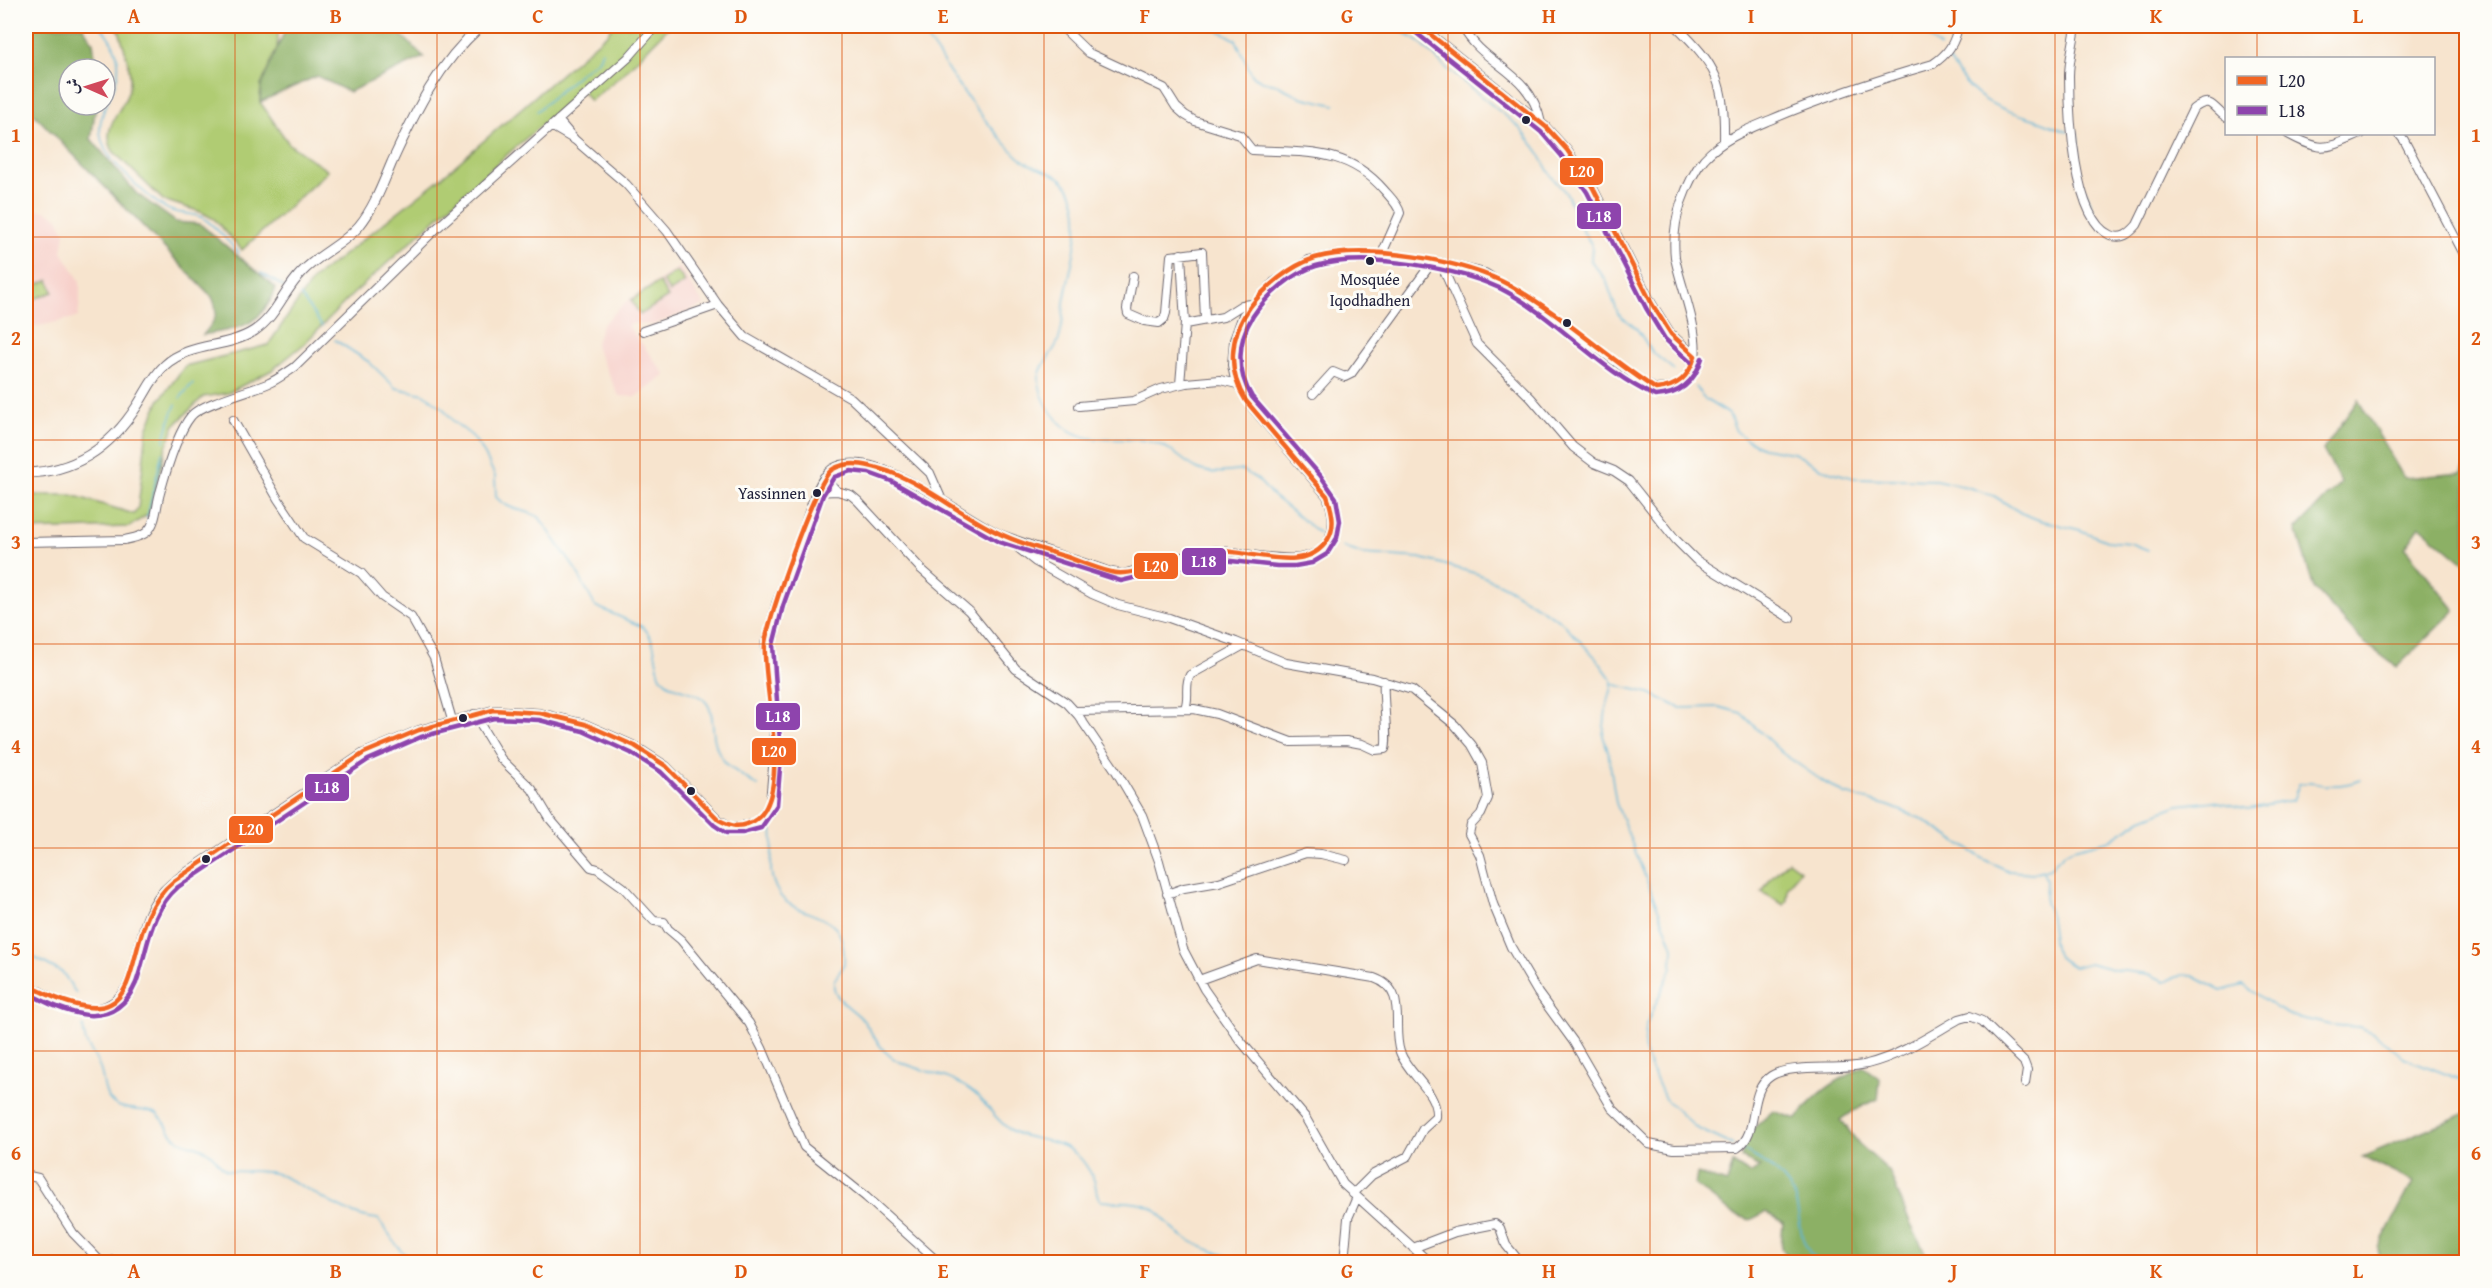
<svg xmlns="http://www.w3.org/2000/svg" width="2492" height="1288" viewBox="0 0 2492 1288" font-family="'Gentium Book Plus',Amiri,serif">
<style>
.built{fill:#f7d0ca}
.green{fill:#b0cc73;stroke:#697757;stroke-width:1.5}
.forest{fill:#8cb065;stroke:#576950;stroke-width:1.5}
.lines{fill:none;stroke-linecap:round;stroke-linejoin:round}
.stream{stroke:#5ab4d7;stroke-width:1.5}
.minor-casing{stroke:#6d666e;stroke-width:10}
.major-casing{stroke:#6d666e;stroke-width:11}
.minor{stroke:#fff;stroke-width:8}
.major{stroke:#fff;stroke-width:9}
.bus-1-casing{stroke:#fdfcf7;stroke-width:9}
.bus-2-casing{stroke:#fdfcf7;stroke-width:9}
.bus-1{stroke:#f26522;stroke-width:4.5}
.bus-2{stroke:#8e44ad;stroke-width:4.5}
.grid{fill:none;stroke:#de560e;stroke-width:1.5;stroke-opacity:0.55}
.bus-dot{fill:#22223b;stroke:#fdfcf7;stroke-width:2}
.labels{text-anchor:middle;stroke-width:6;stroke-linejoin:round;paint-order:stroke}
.bus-label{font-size:16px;fill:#22223b;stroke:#fdfcf7}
.line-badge{stroke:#fdfcf7;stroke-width:2}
.badge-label{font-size:16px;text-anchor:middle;font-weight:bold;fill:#fff}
.neatline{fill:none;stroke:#de560e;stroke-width:2}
.grid-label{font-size:20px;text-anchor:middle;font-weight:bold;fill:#de560e}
</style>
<rect width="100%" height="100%" fill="#fdfcf7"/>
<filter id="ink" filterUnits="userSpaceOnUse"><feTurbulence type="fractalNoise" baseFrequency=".0167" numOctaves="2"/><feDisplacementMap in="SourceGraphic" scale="12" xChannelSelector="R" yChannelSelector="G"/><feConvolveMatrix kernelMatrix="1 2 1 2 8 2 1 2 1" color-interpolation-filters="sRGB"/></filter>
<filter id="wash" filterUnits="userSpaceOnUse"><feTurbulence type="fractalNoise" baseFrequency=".008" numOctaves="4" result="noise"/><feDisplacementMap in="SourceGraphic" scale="24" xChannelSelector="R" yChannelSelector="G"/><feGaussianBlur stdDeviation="1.35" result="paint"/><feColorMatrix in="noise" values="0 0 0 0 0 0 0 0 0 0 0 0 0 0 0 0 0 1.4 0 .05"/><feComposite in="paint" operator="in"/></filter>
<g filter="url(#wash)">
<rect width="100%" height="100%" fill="#f7e4ce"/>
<path class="built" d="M26 208 46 211 58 218 65 233 62 252 80 281V298L78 317 26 329Z
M679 267 704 305 653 325 634 323 628 326 666 375 636 397 619 396 595 346 602 325 627 301Z"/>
<path class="green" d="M113 26H279L277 48 261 86 260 102 289 144 328 171 242 250 214 219 201 212 163 200 113 151C98 124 130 107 130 81 131 65 123 46 119 30Z
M612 26H670L623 74 590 101 582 90 502 159 351 296 303 345 272 370 228 393 203 397 175 425 165 450 150 513 129 527 26 530V495H72L134 514 138 508 147 429 159 401 185 366 268 345 313 279 442 177 608 33Z
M677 271 685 282 670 292 662 281Z
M49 280 53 292 34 299 30 287Z
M659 282 668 297 640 315 631 300Z
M1788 861 1800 870 1788 887 1787 900 1784 905 1762 892 1770 879Z"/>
<path class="forest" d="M26 26H82L93 42 96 69H69V105H96L91 139 136 193 176 222 200 224 276 288C261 327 240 328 203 335 215 321 220 314 212 297L26 106Z
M287 26H392L424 57 349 92 317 76 260 102 261 86Z
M2358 400 2404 478 2462 473 2466 464V565L2420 526 2405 548 2455 610 2397 667 2362 641 2314 588 2296 529 2341 482 2323 450Z
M1864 1067 1880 1079 1878 1099 1855 1110 1841 1120 1859 1144 1889 1171 1910 1223 1930 1262H1797L1781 1249 1783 1222 1766 1212 1750 1220 1734 1214 1695 1185 1697 1174 1727 1183 1733 1163 1750 1174 1760 1167 1741 1158 1747 1134 1773 1111 1797 1119C1814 1094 1837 1079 1864 1067Z
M2466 1113V1262H2416V1260L2412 1262H2380L2378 1248 2413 1182 2362 1157Z"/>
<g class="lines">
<path class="stream" d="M100 26C149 81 82 103 105 149 114 165 154 205 172 211 182 214 193 213 203 218 216 226 228 242 239 253
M914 26C931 41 940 58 952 76 968 99 999 139 1019 157 1040 176 1063 166 1074 199 1084 231 1069 270 1064 303 1063 315 1063 327 1059 339 1055 352 1040 364 1039 378 1039 400 1058 428 1079 435 1100 443 1125 437 1146 441 1175 447 1176 458 1198 469 1211 475 1228 472 1242 470L1257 479 1273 496 1320 534
M1202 26 1224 33 1236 40 1252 75 1264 82 1277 85 1301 97 1335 105
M1392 26 1418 41 1445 67 1518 126 1536 148 1551 176 1567 194 1582 230 1592 245 1591 261 1606 280 1618 314 1637 329 1652 352 1674 370
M1915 26 1940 47
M1949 60C1975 102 1993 106 2037 120 2047 123 2057 128 2068 132
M537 111 579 74 599 59 602 51
M2077 132 2080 164
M2085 189 2094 212
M261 273 284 287
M300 295 322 326
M335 340 369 362 396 388 424 394 442 407 454 422 472 436 484 453 495 476 496 497C508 511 524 509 539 517L576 570 595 606 643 627C660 645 653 665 662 678 672 691 695 689 706 702 712 709 712 719 713 728 715 762 731 769 758 786
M1695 387 1706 400 1729 414 1736 431 1746 439 1763 448 1794 453 1825 470 1854 478 1936 480 1967 487 1994 496 2021 513 2039 520 2080 530 2107 541 2130 543 2148 550
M180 398 193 383
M164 441 169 422 176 404
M147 518 162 453
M1343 547 1362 554 1420 558 1478 574 1506 587 1562 622 1597 659 1612 680V687L1606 709 1603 736 1608 751 1616 803 1673 947 1672 968 1646 1025 1644 1052 1665 1099 1696 1128 1733 1145
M1612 684 1649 693 1680 708 1719 707 1741 713 1782 753 1824 782 1845 794 1889 806 1922 819 1985 860 2009 871 2033 873 2050 868 2065 853 2073 849 2110 840 2142 819 2178 805 2214 801 2248 809 2293 800 2299 784C2309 781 2315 784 2324 785 2337 786 2348 785 2360 780
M771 825C778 850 763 866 778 892 790 915 829 911 840 935 843 942 846 960 843 967 837 977 829 982 837 995 843 1005 855 1011 863 1020 874 1035 881 1053 898 1061 922 1072 948 1074 970 1090 986 1101 995 1121 1012 1131 1031 1142 1056 1137 1076 1154 1084 1161 1090 1171 1094 1180 1097 1188 1095 1195 1101 1201 1117 1203 1133 1200 1148 1206 1162 1212 1167 1225 1179 1234 1200 1249 1223 1254 1247 1262
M2043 871 2046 880 2045 903 2049 911 2054 947 2058 957 2074 967 2089 963 2116 970 2149 974 2164 981 2184 975 2193 976 2221 991 2243 985 2276 1008 2291 1016 2331 1025 2359 1027 2374 1033 2403 1057 2466 1082
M26 953 63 973 76 993
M83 1026C84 1046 91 1048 98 1064 106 1078 100 1095 116 1105 129 1112 147 1108 157 1114 166 1120 168 1132 177 1139 186 1145 198 1145 207 1151 216 1156 218 1165 226 1170 243 1174 260 1168 277 1174 310 1187 342 1216 378 1219L401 1251 413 1259 430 1262
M1740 1149C1764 1161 1792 1178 1797 1207 1802 1231 1799 1243 1818 1262"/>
</g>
</g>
<g filter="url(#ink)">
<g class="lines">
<g class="minor-casing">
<path id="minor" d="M1017 26H1031
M1056 26 1064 29 1089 53 1164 88 1176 107 1185 115 1195 121 1240 135 1252 150C1304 153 1347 147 1384 190 1390 197 1398 204 1400 213L1381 256
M1420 26 1546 127 1567 150 1593 188 1652 304 1671 334 1695 356
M1462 26C1485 68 1530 69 1541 123
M1676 26C1717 66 1725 83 1724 142
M2076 26C2074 42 2069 59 2069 76 2069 111 2073 219 2110 235 2122 240 2129 234 2137 225L2193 109C2213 95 2211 108 2226 117
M551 126 575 140 558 120
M2288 134C2323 153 2325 149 2361 134
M2399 134 2404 140 2466 258
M575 140 626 184 667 231 718 305 745 337 851 398 930 473 941 498
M1181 254 1185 324
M1440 262 1477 344 1531 398 1573 447 1594 463 1614 471 1629 481 1676 540 1696 560 1790 618
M1133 276 1127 309 1128 314 1144 321 1159 323 1164 319 1166 313 1171 256 1202 252 1205 319
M643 331 718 305
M1180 384 1185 324 1223 317 1242 305 1252 304
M1313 394 1333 372 1345 377 1351 374 1433 261
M1079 406 1134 401 1161 389 1186 383 1220 380 1237 384
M233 420 278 499 304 538 361 573 382 597 411 617 434 658 452 720
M837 491 851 495 858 501 921 569 969 611 1016 669 1067 703 1078 715 1116 771 1142 815 1159 861 1183 949 1204 989 1239 1039 1305 1117 1343 1184 1429 1262
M816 492 837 491 824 477
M1004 537 1036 562 1092 594 1118 605 1169 618 1236 642 1286 663 1372 678 1412 690 1455 725 1472 745 1482 763 1488 798 1481 814 1471 825 1469 834 1480 855 1493 904 1511 947 1538 993 1573 1041 1612 1108 1649 1144 1674 1149 1737 1148C1761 1133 1746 1092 1771 1076 1791 1063 1841 1071 1867 1064 1900 1056 1929 1036 1959 1019L1970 1016 1982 1021 2024 1062 2027 1070 2025 1083
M26 542 125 540C133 538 141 537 147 532 157 522 156 506 160 493 166 471 177 433 191 416 200 404 250 391 267 384 277 380 286 373 295 367L437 228 628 58 656 26
M1185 708C1190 697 1184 686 1190 675L1244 645
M1075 711 1194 709 1217 714 1291 742 1346 741 1362 744 1375 750 1385 749C1389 740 1382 695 1384 681
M474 714 501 759 532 789 550 819 591 867 598 869 623 887 654 921 664 922 668 929 681 940 749 1023 762 1048 804 1147 866 1197 938 1262
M1167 894 1184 888 1219 882 1306 853 1321 854 1346 860
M1199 980 1257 959 1374 978C1409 990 1391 1026 1400 1052 1408 1075 1438 1091 1436 1117L1423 1129 1408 1156 1372 1175 1353 1194
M26 984C55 999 101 1028 125 989 132 978 134 963 138 950 142 933 146 916 155 902 161 891 171 883 181 876L364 753 419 730 493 710 540 713 585 724 635 746 666 766 719 820 730 826H741L758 821 770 803 774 755 773 724 765 644 776 604 816 492C820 484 824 475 832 469 874 442 963 519 1002 535 1038 549 1075 559 1111 572L1122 574C1151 567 1183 555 1212 551 1244 548 1315 578 1330 536 1335 524 1332 508 1327 496L1250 405 1235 380 1232 365 1234 340 1243 315 1274 282 1309 260 1334 255 1381 256 1440 262 1485 273 1535 303 1642 381 1656 389C1728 386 1681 296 1675 257 1673 238 1675 221 1681 203 1686 189 1694 171 1704 159 1722 139 1746 130 1770 120 1824 97 1877 80 1933 64 1948 54 1955 43 1958 26
M26 1173 29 1176 38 1178 73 1233 101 1262
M1413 1248 1455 1232 1495 1224 1500 1228 1506 1245 1520 1262
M105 1262 117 1260 127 1262
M1344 1262 1348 1218 1357 1197"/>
</g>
<g class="major-casing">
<path id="major" d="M26 473C75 472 111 447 137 406 146 392 153 376 165 365 190 342 226 349 254 331 276 317 284 290 302 272 319 254 343 245 359 226 374 208 383 183 392 162 416 110 438 64 481 26"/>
</g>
<use href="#minor" class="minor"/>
<use href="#major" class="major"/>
<g class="bus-1-casing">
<path id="bus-1" d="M1420 26 1546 127 1567 150 1593 188 1652 304 1671 334 1695 356
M26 984C168 1059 107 935 174 881L364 753 419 730 493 710 540 713 585 724 635 746 666 766 719 820C729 825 736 828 747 824 798 809 761 682 765 643 768 620 816 477 833 469 851 459 872 466 890 472 924 485 954 509 985 526 1009 540 1037 548 1064 556 1079 561 1095 568 1111 572 1135 579 1183 553 1212 551 1247 548 1306 577 1328 539 1336 526 1332 510 1327 496L1246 401C1227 371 1229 336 1250 307 1265 287 1290 266 1315 258 1365 243 1466 260 1511 286 1563 315 1606 357 1656 389 1678 387 1689 377 1695 356"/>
</g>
<g class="bus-2-casing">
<path id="bus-2" d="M1415 32 1541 132 1561 155 1587 192 1646 308 1665 339 1690 362
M26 992C63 1012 113 1036 136 983 148 950 149 912 178 887L368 760 421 737 494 718 539 720 583 731 631 753 661 772 714 825 726 833H742L761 828 777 805 781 756 773 645 783 606 823 495 834 477 851 471 869 473 891 481 999 542 1121 581 1213 559 1277 566H1295L1312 563 1327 554 1337 538 1340 521 1336 498 1320 475 1252 397C1236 371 1237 341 1253 316 1267 295 1292 273 1316 266 1365 251 1463 268 1507 292 1560 321 1600 371 1655 396 1680 395 1695 382 1702 358"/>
</g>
<use href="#bus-1" class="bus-1"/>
<use href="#bus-2" class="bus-2"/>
</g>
</g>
<path class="grid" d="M235 26V1262M437 26V1262M640 26V1262M842 26V1262M1044 26V1262M1246 26V1262M1448 26V1262M1650 26V1262M1852 26V1262M2055 26V1262M2257 26V58M2257 134V1262M26 237H2466M26 440H2466M26 644H2466M26 848H2466M26 1051H2466"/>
<g class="bus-dot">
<circle cx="1526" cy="120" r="5"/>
<circle cx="1370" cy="261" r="5"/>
<circle cx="1567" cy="323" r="5"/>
<circle cx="817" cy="493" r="5"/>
<circle cx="463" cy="718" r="5"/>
<circle cx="691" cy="791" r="5"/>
<circle cx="206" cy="859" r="5"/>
</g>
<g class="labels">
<g class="bus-label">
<text x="1370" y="285">Mosquée<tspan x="1370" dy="21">Iqodhadhen</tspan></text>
<text x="806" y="499" text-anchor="end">Yassinnen</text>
</g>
</g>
<g class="line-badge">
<rect x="1559" y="157" width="45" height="29" rx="6" fill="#f26522"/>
<rect x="1576" y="202" width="46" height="28" rx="6" fill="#8e44ad"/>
<rect x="1181" y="547" width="46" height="29" rx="6" fill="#8e44ad"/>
<rect x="1133" y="552" width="46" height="28" rx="6" fill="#f26522"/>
<rect x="755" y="702" width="46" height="29" rx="6" fill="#8e44ad"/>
<rect x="751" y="737" width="46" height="29" rx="6" fill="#f26522"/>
<rect x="304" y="773" width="46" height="29" rx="6" fill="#8e44ad"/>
<rect x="228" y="815" width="46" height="29" rx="6" fill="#f26522"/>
</g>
<g class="badge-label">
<text x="1582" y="177">L20</text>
<text x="1599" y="222">L18</text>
<text x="1204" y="567">L18</text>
<text x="1156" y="572">L20</text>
<text x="778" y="722">L18</text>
<text x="774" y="757">L20</text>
<text x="327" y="793">L18</text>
<text x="251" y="835">L20</text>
</g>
<rect width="2492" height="1288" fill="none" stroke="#fdfcf7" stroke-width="66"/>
<rect x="2225" y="57" width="210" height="78" fill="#fdfcf7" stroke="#a5a5ac" stroke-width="1.5"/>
<rect x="2237" y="76" width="30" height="9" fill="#f26522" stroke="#a5a5ac" stroke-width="1.5"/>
<text x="2279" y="87" font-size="18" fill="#22223b">L20</text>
<rect x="2237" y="106" width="30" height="9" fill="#8e44ad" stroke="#a5a5ac" stroke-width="1.5"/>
<text x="2279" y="117" font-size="18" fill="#22223b">L18</text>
<g transform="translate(87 87) rotate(273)"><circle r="28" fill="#fdfcf7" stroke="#a5a5ac" stroke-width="1.5"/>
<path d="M0-4.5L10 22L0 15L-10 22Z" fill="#d1495b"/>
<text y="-9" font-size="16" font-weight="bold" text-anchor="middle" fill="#22223b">ش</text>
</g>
<rect x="33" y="33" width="2426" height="1222" class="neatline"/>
<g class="grid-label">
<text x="134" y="23">A</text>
<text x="336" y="23">B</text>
<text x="538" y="23">C</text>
<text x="741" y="23">D</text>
<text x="943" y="23">E</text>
<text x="1145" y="23">F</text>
<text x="1347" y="23">G</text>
<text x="1549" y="23">H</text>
<text x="1751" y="23">I</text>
<text x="1954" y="23">J</text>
<text x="2156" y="23">K</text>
<text x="2358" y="23">L</text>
<text x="16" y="142">1</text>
<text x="2476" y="142">1</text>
<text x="16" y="345">2</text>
<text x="2476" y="345">2</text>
<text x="16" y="549">3</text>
<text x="2476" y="549">3</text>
<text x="16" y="753">4</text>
<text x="2476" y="753">4</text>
<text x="16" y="956">5</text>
<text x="2476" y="956">5</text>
<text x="16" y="1160">6</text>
<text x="2476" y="1160">6</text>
<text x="134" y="1278">A</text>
<text x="336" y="1278">B</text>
<text x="538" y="1278">C</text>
<text x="741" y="1278">D</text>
<text x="943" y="1278">E</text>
<text x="1145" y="1278">F</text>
<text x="1347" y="1278">G</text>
<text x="1549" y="1278">H</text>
<text x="1751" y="1278">I</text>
<text x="1954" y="1278">J</text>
<text x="2156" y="1278">K</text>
<text x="2358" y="1278">L</text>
</g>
</svg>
